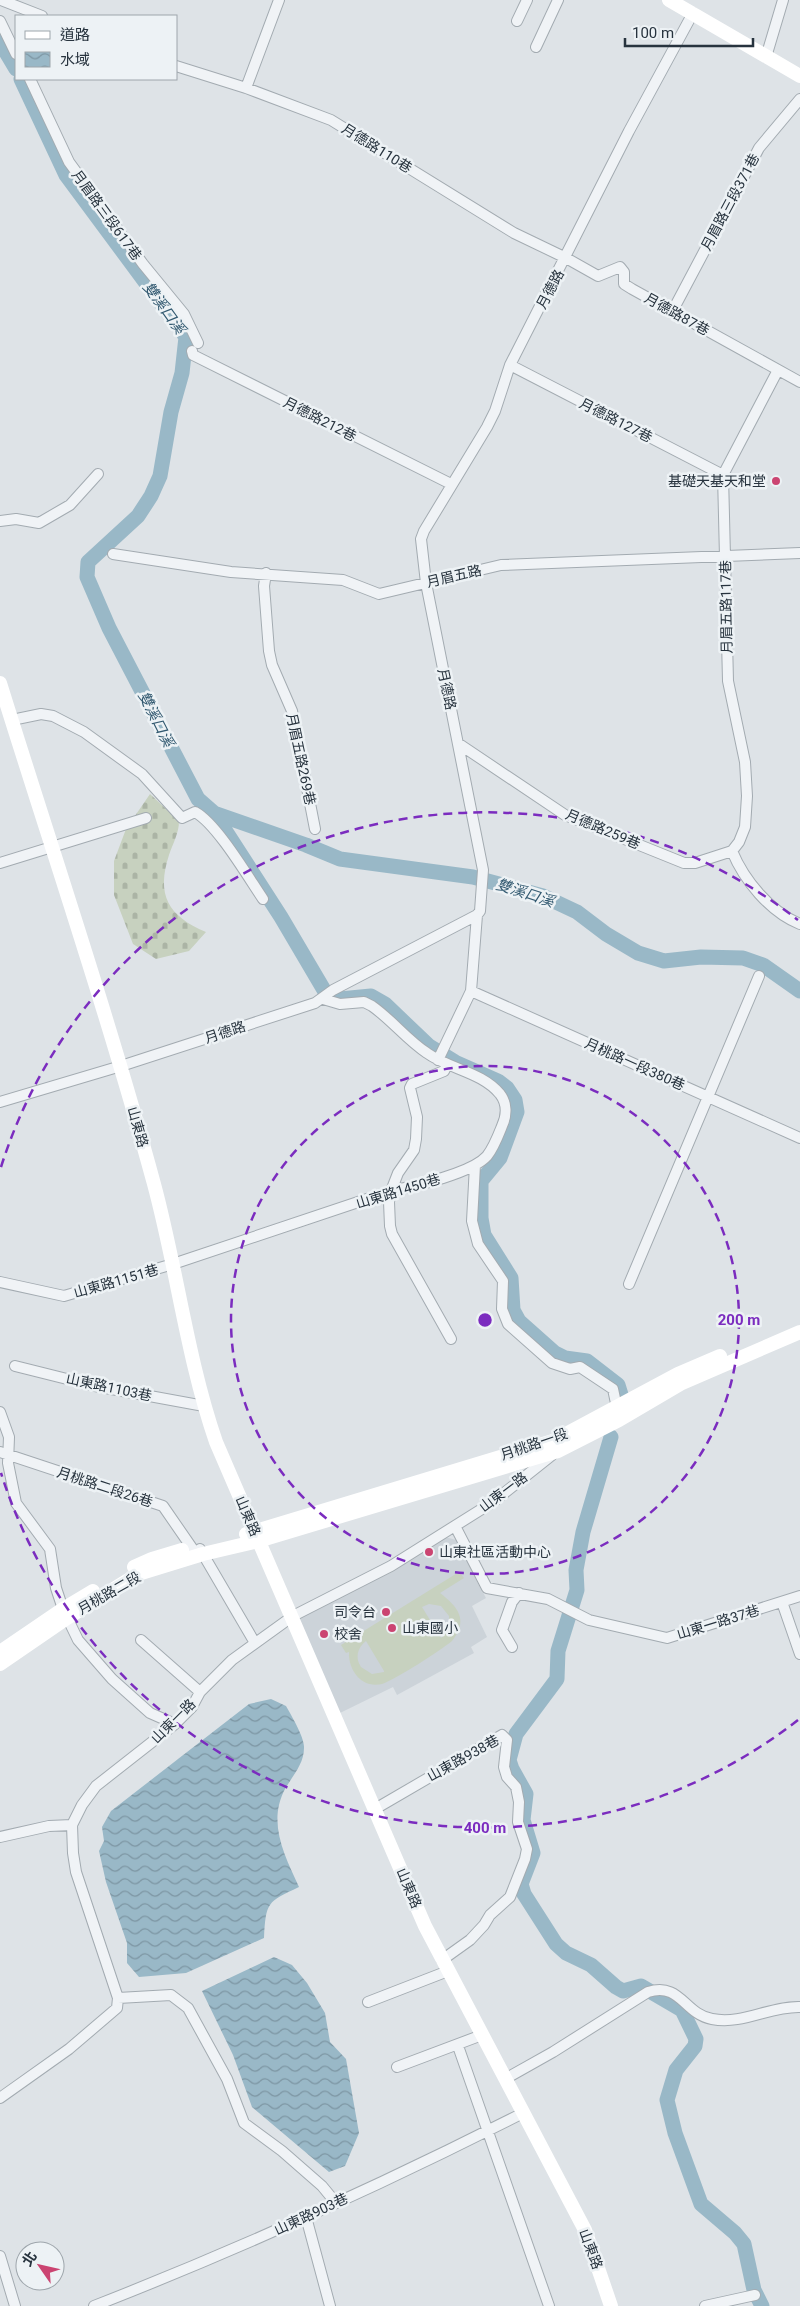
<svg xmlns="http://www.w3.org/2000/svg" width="800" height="2306" viewBox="0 0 800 2306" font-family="Roboto,'Noto Sans TC',sans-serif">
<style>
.built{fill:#ccd3d9}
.grass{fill:#c7d1bf;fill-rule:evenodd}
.cemetery{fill:url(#cemetery-stones)}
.water{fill:url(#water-waves)}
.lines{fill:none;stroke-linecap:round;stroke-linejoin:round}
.river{stroke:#99b8c7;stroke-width:15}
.street-casing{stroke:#a3abb1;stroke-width:12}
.street{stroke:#f0f3f6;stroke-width:10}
.secondary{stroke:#fff;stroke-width:14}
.ring{fill:none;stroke:#7b2cbf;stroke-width:2.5;stroke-dasharray:9 6}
.poi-dot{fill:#cb4471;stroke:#edf2f5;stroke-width:2}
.labels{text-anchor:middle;stroke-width:5;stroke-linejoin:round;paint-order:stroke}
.street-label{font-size:14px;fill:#27333e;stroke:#edf2f5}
.poi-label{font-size:14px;fill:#27333e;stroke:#edf2f5;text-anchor:start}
.water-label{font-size:15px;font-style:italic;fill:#325970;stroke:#edf2f5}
.centre{fill:#7b2cbf;stroke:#edf2f5;stroke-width:2.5}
.ring-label{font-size:15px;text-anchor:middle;font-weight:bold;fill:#7b2cbf;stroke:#edf2f5;stroke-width:5;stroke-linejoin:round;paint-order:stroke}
</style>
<defs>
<pattern id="cemetery-stones" width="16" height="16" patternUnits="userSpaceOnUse" patternTransform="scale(1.25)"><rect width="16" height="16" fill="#c7d1bf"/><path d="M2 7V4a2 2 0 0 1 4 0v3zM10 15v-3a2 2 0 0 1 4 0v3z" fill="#abb4a5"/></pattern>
<pattern id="water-waves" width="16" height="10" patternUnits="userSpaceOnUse" patternTransform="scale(1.25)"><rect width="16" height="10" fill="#99b8c7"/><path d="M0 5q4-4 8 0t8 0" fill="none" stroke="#7d96a3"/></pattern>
</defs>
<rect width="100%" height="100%" fill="#dee3e7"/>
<path class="built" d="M445 1537 460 1541 473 1574 486 1598 472 1606 487 1637 471 1647 474 1653 397 1695 393 1687 340 1713 298 1619Z"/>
<path class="grass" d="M459 1572 464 1578 440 1593C458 1607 469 1620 452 1641 441 1650 395 1680 382 1684 362 1689 348 1670 349 1652L346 1653 341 1645ZM429 1604 441 1606 449 1616V1629L441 1638 422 1607ZM366 1641 384 1671V1672L372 1674 361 1667C355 1658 357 1648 366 1641Z"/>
<path class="cemetery" d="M150 794 179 821C179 833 173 843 169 855 156 895 168 916 206 932L189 951 156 959 133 944 114 895V861L126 829Z"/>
<path class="water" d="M271 1699 286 1706C291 1715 305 1738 304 1748 304 1764 293 1775 285 1789 267 1823 285 1856 299 1887 267 1902 266 1902 264 1938L186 1973 139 1977 127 1963V1943L106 1882 99 1851 104 1841 102 1827 111 1811 249 1704Z
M274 1957 292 1965 307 1983 325 2013 330 2042 346 2059 359 2133 345 2166 329 2172 252 2107 233 2055 202 1991Z"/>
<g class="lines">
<path class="river" d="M0 42 16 69
M21 79 66 175 186 337 182 373 171 412 160 476 151 496 138 516 88 562 87 577 109 628 198 799 214 813 306 845 340 859 473 877 543 896 577 912 606 934 638 953 664 961 701 957 743 958 763 965 800 991
M214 813 281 917 324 990 332 997 340 999 371 996 385 1004 429 1046 455 1062 498 1081 507 1088 515 1100 517 1112 500 1158 481 1181V1218L484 1235 511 1278 513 1310 519 1321 555 1353 565 1358 587 1361 618 1385 622 1398
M611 1437 583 1532 576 1570 577 1590 558 1651 557 1679 516 1734 509 1760 512 1769 526 1794 523 1820 533 1853 521 1884 524 1894 556 1944 566 1953 591 1965 616 1987 623 1991 641 1986 682 2010 696 2039 695 2046 676 2070 667 2100 675 2133 701 2204 735 2233 744 2244 754 2290 762 2306"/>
<g class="street-casing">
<path id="street" d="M1 0 42 16
M0 21 16 54
M517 21 527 0
M536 47 558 0
M766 57 783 0
M176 66 246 88 331 120 514 233 566 258 598 276 620 267 624 272V284L632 289 800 382
M30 79 69 162 143 264 184 314 198 343
M246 88 279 0
M672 312 759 148 800 99
M192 351 193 355 451 484
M510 365 723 475
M0 521 16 519 39 523 70 505 98 474
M113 554 231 572 343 580 379 594 501 565 800 553
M266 573 264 586 269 651 272 665 292 711 315 829
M12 720 41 714 53 716 84 732 142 774 182 818 195 812C217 824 248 877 263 899
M459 744 565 815 684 863H695L732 851
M732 851 739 842 745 827 747 796 745 762 728 681 723 475 778 370
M732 851C744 880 770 912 800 924
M0 863 146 818
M471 991 800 1138
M438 1060 471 991 477 915
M447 1065 444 1071 412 1084 410 1088 417 1117 416 1139 414 1150 398 1173 391 1191 389 1202 390 1226 392 1234 451 1339
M0 1102 121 1066 315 1003 333 990 477 915 480 911 483 870 426 583 421 539 424 531 487 427 495 411 510 365 629 131 693 13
M475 1165 472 1221 478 1244 503 1281 502 1309 508 1324 552 1363 570 1369 580 1367 613 1389 617 1408
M0 1282 64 1296 173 1264 391 1191C414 1186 471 1174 487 1156 494 1147 498 1136 502 1126 507 1115 507 1103 500 1094 482 1072 449 1069 427 1053 407 1040 392 1020 372 1006L364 1002 340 1004 323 999
M629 1284 759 976
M15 1366 95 1386 204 1406
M0 1412 9 1437 8 1463 16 1503 50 1549 56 1588 63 1609 78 1640 112 1679 150 1713 175 1724
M0 1452 163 1506 192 1548
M455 1526 487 1588 548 1599 589 1620 667 1638 800 1596
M200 1549 255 1643
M782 1602 800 1654
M141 1640 200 1692
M512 1647 502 1630 512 1602 519 1593
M375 1809 502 1735 507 1740 504 1767 507 1777 516 1787 519 1802 518 1822 527 1849 525 1859 510 1897 490 1915 484 1925 470 1940 442 1960
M0 1837 49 1826 72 1825
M118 1998 171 1995 188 2008 227 2079 244 2123 282 2151 322 2186 336 2203
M368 2002 448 1971
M458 2046 549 2306
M397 2067 482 2035
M505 2079 553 2052 648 1992C681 1982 684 2014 712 2019 743 2025 770 2006 800 2007
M0 2098 69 2049 117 2008 118 1998 76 1872 73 1853 72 1825 82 1805 96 1786 175 1724 192 1707 200 1692 232 1660 293 1616 391 1566 493 1502 552 1455
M306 2217 330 2306
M0 2256 15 2306
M94 2306C240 2249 383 2184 523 2113
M705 2306 755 2295"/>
</g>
<use href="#street" class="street"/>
<path class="secondary" d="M669 0 800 76
M0 683C52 850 108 1015 154 1184 177 1269 187 1358 216 1442L425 1926 585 2230 611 2306
M246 1534 553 1441 678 1374 720 1356
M134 1567 152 1559 182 1550
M0 1652 63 1609 93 1591
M0 1664 67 1618 138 1574 203 1554 258 1541 558 1451 619 1420 682 1383 800 1332"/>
</g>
<g class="ring">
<circle cx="485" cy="1320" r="254"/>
<path d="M798 1720A508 508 0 0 1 1 1473M1 1167A508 508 0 0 1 798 920"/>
</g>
<g class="poi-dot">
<circle cx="776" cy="481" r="5"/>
<circle cx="429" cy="1552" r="5"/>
<circle cx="386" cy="1612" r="5"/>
<circle cx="392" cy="1628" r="5"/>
<circle cx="324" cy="1634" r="5"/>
</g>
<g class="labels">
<g class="street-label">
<text transform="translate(377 148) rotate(32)" y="5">月德路110巷</text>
<text transform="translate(730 202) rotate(-62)" y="5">月眉路三段371巷</text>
<text transform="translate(107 215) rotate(54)" y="5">月眉路三段617巷</text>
<text transform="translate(550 289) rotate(-62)" y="5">月德路</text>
<text transform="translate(677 314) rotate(29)" y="5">月德路87巷</text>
<text transform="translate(320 419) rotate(27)" y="5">月德路212巷</text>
<text transform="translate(616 420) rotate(27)" y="5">月德路127巷</text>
<text transform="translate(454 576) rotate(-13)" y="5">月眉五路</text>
<text transform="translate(726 607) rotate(-91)" y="5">月眉五路117巷</text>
<text transform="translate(447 689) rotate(78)" y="5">月德路</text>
<text transform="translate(301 759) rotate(78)" y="5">月眉五路269巷</text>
<text transform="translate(603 829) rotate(23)" y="5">月德路259巷</text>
<text transform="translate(225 1032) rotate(-18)" y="5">月德路</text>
<text transform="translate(635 1064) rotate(24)" y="5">月桃路一段380巷</text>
<text transform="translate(138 1127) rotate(74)" y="5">山東路</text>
<text transform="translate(398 1191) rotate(-17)" y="5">山東路1450巷</text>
<text transform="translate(116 1281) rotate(-16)" y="5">山東路1151巷</text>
<text transform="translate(109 1387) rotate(12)" y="5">山東路1103巷</text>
<text transform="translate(534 1444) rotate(-19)" y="5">月桃路一段</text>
<text transform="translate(105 1487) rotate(18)" y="5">月桃路二段26巷</text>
<text transform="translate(503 1492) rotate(-37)" y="5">山東一路</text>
<text transform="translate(248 1516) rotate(67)" y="5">山東路</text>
<text transform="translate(109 1593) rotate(-30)" y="5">月桃路二段</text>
<text transform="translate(718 1622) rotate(-17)" y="5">山東一路37巷</text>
<text transform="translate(173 1721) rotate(-45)" y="5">山東一路</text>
<text transform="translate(463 1758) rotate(-29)" y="5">山東路938巷</text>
<text transform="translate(409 1888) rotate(67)" y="5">山東路</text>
<text transform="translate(311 2214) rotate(-25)" y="5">山東路903巷</text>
<text transform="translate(591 2249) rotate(70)" y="5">山東路</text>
</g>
<g class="poi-label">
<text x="766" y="486" text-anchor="end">基礎天基天和堂</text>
<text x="439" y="1557">山東社區活動中心</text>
<text x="376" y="1617" text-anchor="end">司令台</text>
<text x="402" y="1633">山東國小</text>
<text x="334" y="1639">校舍</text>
</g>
<g class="water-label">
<text transform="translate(164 308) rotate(54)" y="5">雙溪口溪</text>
<text transform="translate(156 719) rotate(63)" y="5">雙溪口溪</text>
<text transform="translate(525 893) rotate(18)" y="5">雙溪口溪</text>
</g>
</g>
<circle cx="485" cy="1320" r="8" class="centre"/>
<g class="ring-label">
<text x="739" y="1325">200 m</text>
<text x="485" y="1833">400 m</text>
</g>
<rect x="15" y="15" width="162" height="65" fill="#edf2f5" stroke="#9ea6ac"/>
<rect x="25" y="31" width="25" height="8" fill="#ffffff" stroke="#9ea6ac"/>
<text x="60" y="40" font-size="15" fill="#27333e">道路</text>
<rect x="25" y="52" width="25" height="15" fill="url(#water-waves)" stroke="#9ea6ac"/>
<text x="60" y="65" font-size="15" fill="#27333e">水域</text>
<g transform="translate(40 2266) rotate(304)"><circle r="24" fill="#edf2f5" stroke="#9ea6ac"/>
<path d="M0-4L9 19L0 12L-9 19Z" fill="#cb4471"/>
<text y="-8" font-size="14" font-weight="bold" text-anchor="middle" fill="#27333e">北</text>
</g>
<path d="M625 38v8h128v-8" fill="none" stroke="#27333e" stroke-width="2.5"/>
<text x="632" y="38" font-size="15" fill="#27333e" stroke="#edf2f5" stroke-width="4" paint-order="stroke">100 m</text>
</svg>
